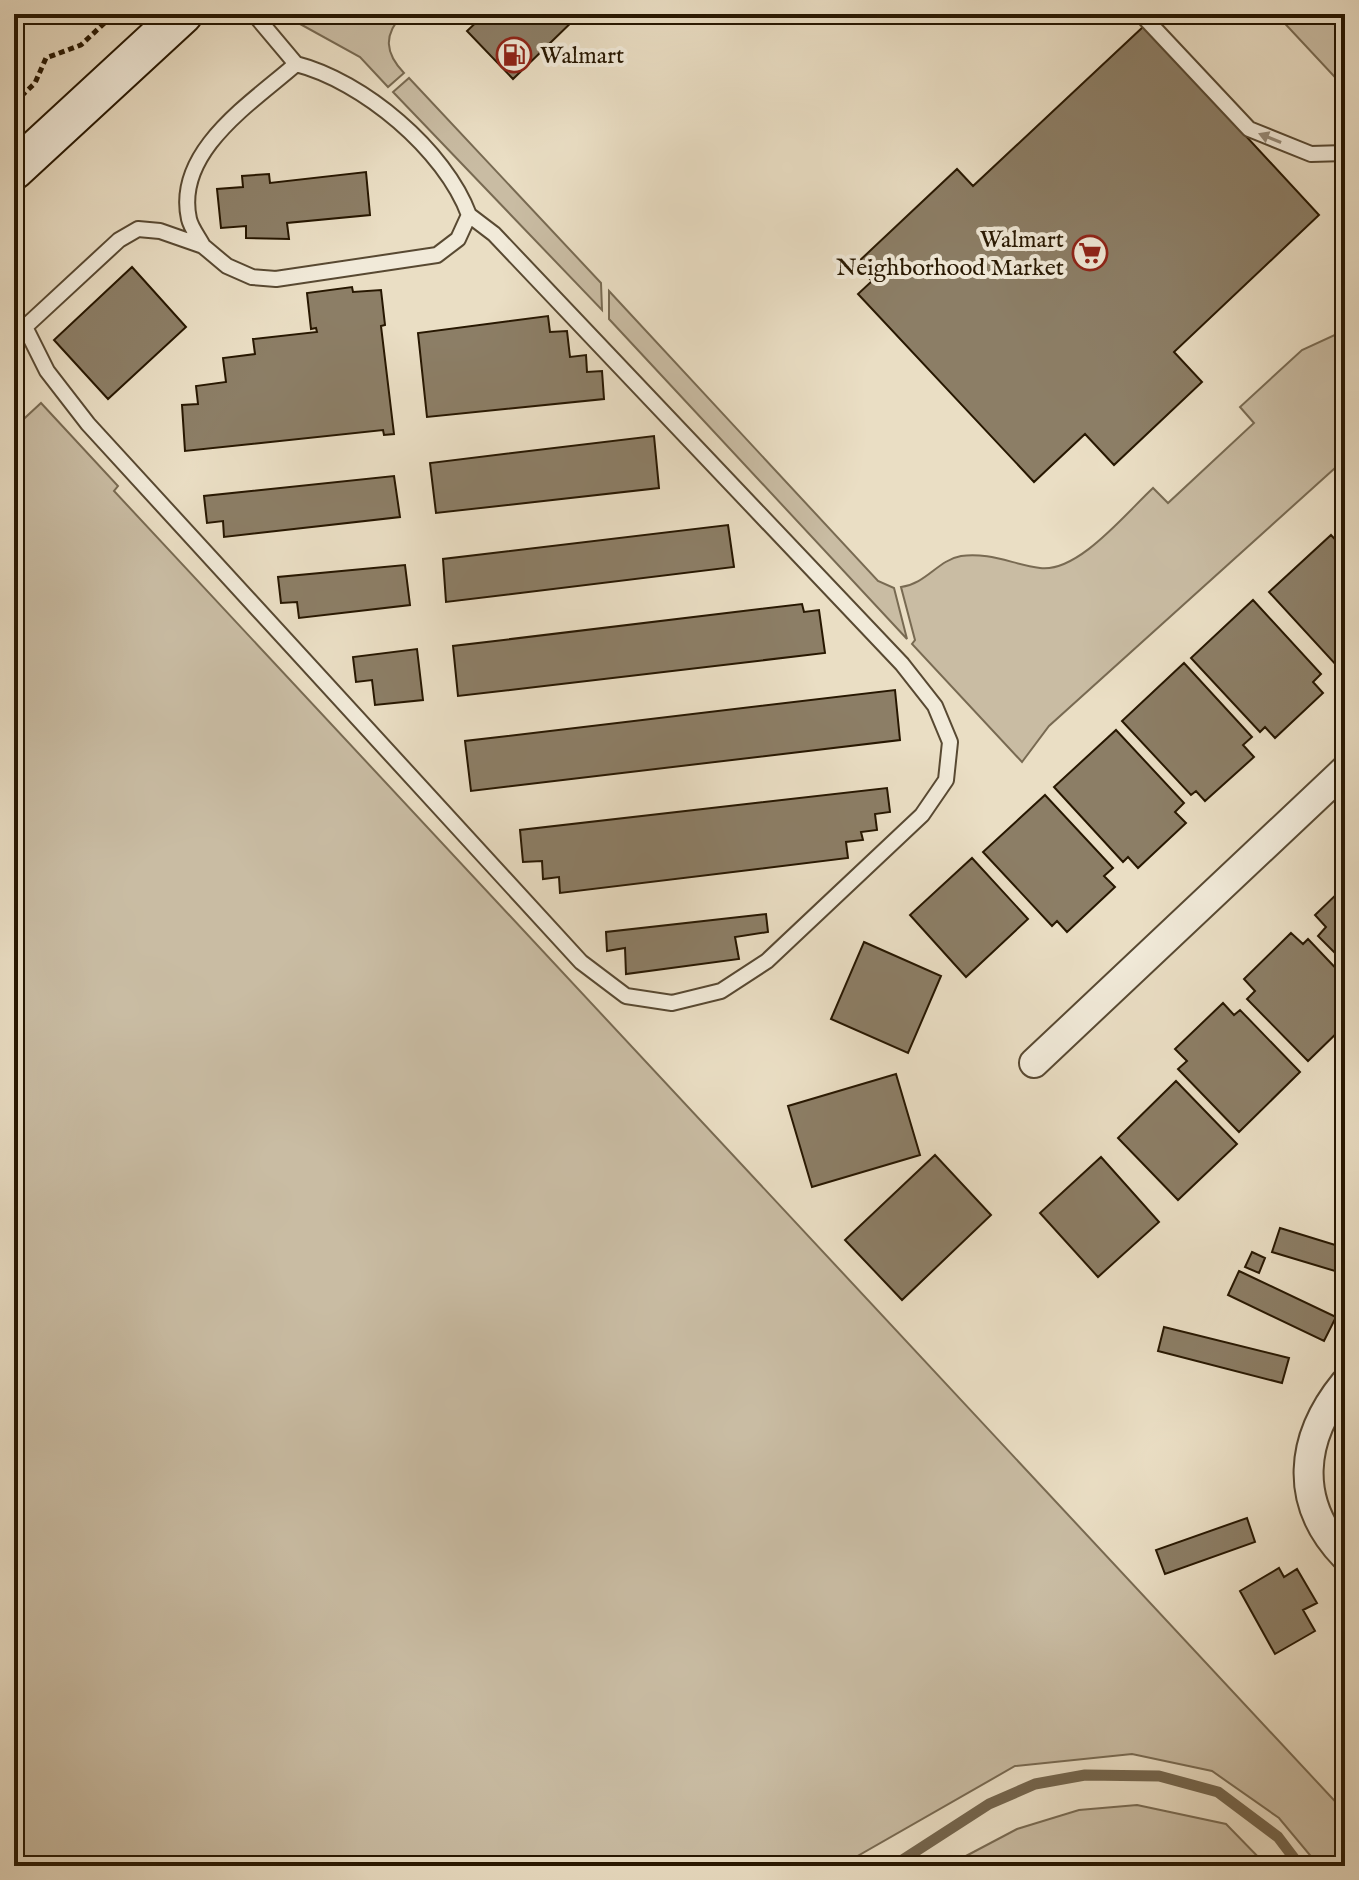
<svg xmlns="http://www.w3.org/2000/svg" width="1359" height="1880" viewBox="0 0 1359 1880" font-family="'IM FELL English',serif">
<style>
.green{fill:#c9bca3;stroke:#786a52;stroke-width:2}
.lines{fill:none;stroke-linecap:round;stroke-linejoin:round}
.stream{stroke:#74664e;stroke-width:11}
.building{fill:#8c7e66;stroke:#271701;stroke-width:2}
.lane-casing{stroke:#584932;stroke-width:18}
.street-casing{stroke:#584932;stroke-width:32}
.secondary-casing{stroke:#271701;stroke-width:42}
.path{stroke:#271701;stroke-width:5;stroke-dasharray:6 4;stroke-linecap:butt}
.lane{stroke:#f1ead9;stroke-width:14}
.street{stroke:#f1ead9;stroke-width:28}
.secondary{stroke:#f1ead9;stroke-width:38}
.oneway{fill:#968b78}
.labels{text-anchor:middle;stroke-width:8;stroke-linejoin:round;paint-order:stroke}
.poi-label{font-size:24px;fill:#271701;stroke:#f1ead9;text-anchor:start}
</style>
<rect width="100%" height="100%" fill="#eadec4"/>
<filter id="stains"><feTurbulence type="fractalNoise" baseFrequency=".0025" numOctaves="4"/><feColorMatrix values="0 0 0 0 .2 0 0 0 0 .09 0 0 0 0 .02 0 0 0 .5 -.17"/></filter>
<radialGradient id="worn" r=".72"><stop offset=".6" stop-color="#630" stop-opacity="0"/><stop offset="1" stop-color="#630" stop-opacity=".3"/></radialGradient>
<path class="green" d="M282 14H403C383 35 385 53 404 73L388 87 360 57Z
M1276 14 1345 16V88Z
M409 78 601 283 602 310 393 92Z
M609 291 878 581 894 588 907 639 609 319Z
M1339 333H1345V459L1049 726 1022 762 912 644 915 640 901 587C926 584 938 560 961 556 989 552 1012 564 1040 568 1078 573 1126 513 1153 488L1168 503 1254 423 1240 407 1302 350Z
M41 403 118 486 114 491 1345 1812V1866H1319L1279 1818 1212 1771 1132 1754 1015 1766 840 1866H14V428Z
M1137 1805 1226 1824 1267 1866H947L1017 1829 1079 1810Z"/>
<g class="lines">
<path class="stream" d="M893 1866 989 1804 1035 1784 1085 1775 1159 1776 1218 1792 1278 1837 1300 1866"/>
</g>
<path class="building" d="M485 14H580L513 79 467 31Z
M1144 26 1319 215 1174 352 1202 382 1114 465 1085 434 1034 482 858 294 872 281 856 264 957 169 973 186Z
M366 172 370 215 287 223 289 239 246 238V226L221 228 217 189 243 187 242 176 269 174 270 183Z
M132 267 186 327 108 399 54 340Z
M352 287 353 292 381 290 385 325 381 326 394 434 384 435 383 430 185 451 182 405 198 404 196 386 226 382 223 358 255 354 253 339 317 332 316 328 311 329 307 293Z
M548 316 550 332 567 331 570 357 586 355 587 372 602 371 604 399 427 417 418 333Z
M654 436 659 488 436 513 430 463Z
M394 476 400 517 224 537 223 521 207 523 204 496Z
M728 525 734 567 446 602 443 559Z
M1331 535 1345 550V665L1342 662 1337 666 1269 592Z
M405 565 410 605 299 618 297 602 281 603 278 577Z
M1253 600 1321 674 1313 682 1323 693 1275 738 1265 727 1260 732 1191 658Z
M802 604 804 612 819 610 825 653 458 696 453 646Z
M417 649 423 700 375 705 372 680 356 682 353 657Z
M1184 663 1252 737 1243 745 1254 757 1205 801 1196 791 1191 795 1122 721Z
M895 690 900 740 471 791 465 741Z
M1116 730 1184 803 1175 812 1186 823 1138 868 1128 857 1123 862 1054 787Z
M887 788 890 812 875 814 877 830 861 832 863 840 846 842 848 858 560 893 559 877 543 879 542 861 523 862 520 830Z
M1045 795 1113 868 1104 876 1115 887 1067 932 1057 921 1052 926 983 852Z
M972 858 1028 919 966 977 910 915Z
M1345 886V963L1318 936 1326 927 1315 915Z
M766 914 768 932 735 937 739 959 626 974 625 948 607 951 606 932Z
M1291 933 1303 944 1308 939 1345 978V1025L1308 1061 1247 999 1255 991 1244 979Z
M864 942 941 976 908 1053 831 1019Z
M1223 1003 1234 1015 1240 1010 1300 1072 1239 1132 1178 1069 1187 1061 1175 1049Z
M896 1074 920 1155 812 1187 788 1106Z
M1176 1081 1237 1144 1178 1200 1118 1138Z
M935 1155 991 1215 902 1300 845 1240Z
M1101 1157 1159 1222 1098 1277 1040 1213Z
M1280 1228 1345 1248V1274L1272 1252Z
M1252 1252 1265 1258 1259 1273 1245 1267Z
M1239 1271 1336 1317 1324 1341 1228 1295Z
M1164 1327 1289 1358 1282 1383 1158 1351Z
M1247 1518 1255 1542 1165 1574 1156 1550Z
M1279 1568 1284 1577 1297 1569 1317 1603 1303 1610 1315 1631 1275 1654 1240 1591Z"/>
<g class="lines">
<g class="lane-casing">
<path id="lane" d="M1141 14 1249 129 1311 154 1345 153
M203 246C199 238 191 228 189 219 174 151 253 102 296 64L254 14
M14 316 25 327 119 240 138 229 160 231 203 246 227 266 252 277 276 279 437 255 458 239 469 215C445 150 363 81 296 64
M25 327 47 371 88 424 581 962 626 996 672 1003 721 991 767 961 922 815 946 780 950 742 935 706 902 664 494 234 469 215"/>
</g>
<g class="street-casing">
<path id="street" d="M1034 1063 1345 770
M1345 1383C1300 1438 1293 1502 1345 1556"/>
</g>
<g class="secondary-casing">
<path id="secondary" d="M14 170 183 14"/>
</g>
<path class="path" d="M14 103 35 83 46 58 81 45 114 14"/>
<use href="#lane" class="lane"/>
<use href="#street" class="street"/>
<use href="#secondary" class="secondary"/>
</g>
<defs><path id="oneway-solid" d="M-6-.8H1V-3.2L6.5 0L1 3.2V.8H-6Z" transform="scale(2)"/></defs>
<use class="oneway" href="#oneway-solid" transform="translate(1270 138) rotate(-158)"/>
<defs>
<g id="fuel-ring" transform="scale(1.8)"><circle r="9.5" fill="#f1ead9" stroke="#8f2418" stroke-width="1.5"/><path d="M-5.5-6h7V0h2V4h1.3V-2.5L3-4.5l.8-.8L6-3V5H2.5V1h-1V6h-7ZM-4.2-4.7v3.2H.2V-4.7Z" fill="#8f2418"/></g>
<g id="supermarket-ring" transform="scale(1.8)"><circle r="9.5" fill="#f1ead9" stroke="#8f2418" stroke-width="1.5"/><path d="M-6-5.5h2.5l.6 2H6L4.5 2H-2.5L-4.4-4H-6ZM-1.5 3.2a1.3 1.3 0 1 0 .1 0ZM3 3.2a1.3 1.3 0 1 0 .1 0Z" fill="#8f2418"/></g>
</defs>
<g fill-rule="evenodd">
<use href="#fuel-ring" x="514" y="55"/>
<use href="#supermarket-ring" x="1090" y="253"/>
</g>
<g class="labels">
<g class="poi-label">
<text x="540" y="63">Walmart</text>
<text x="1064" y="247" text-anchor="end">Walmart<tspan x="1064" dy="28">Neighborhood Market</tspan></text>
</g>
</g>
<rect width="1359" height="1880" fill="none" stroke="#eadec4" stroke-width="48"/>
<rect x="16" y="16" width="1327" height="1848" fill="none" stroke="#271701" stroke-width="4"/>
<rect x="24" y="24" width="1311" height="1832" fill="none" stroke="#271701" stroke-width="2"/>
<rect width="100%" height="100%" filter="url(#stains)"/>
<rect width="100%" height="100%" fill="url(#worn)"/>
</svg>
